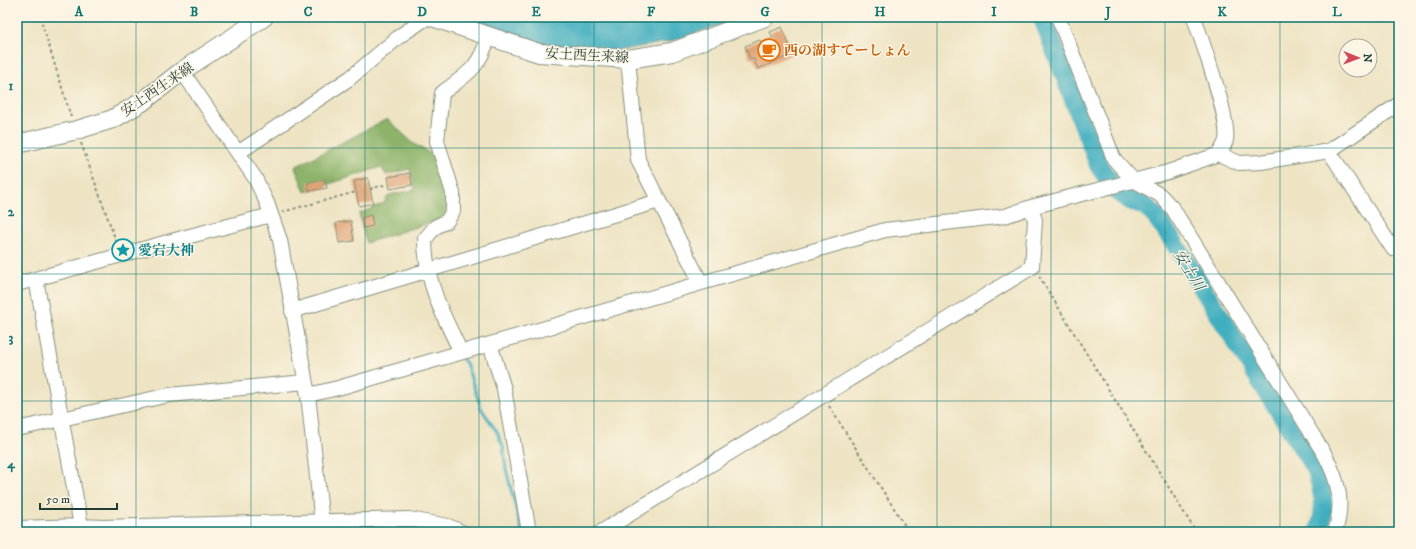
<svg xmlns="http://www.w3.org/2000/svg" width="1416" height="549" viewBox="0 0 1416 549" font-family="'IM FELL DW Pica','Noto Serif JP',serif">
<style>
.forest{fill:#8cb369;stroke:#56784e}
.water{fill:#41aebf;stroke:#30767a}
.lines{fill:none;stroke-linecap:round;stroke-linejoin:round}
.stream{stroke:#41aebf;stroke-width:3}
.river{stroke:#41aebf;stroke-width:19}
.building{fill:#e0a373}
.minor-casing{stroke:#86907c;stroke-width:16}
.major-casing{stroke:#86907c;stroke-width:20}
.path{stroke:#86907c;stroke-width:2;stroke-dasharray:3 3;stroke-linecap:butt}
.minor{stroke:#fff;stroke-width:14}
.major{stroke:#fff;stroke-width:18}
.grid{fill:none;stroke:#0f766e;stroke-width:1;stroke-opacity:0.55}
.labels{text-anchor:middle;stroke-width:3;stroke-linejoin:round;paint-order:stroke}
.food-label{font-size:14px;font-weight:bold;fill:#c56008;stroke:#fcf5e5;text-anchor:start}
.street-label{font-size:14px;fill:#1f3d34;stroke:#fcf5e5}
.culture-label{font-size:14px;font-weight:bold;fill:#0d838f;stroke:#fcf5e5;text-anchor:start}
.water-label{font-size:15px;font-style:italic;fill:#295f5e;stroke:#fcf5e5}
.neatline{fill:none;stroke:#0f766e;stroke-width:1.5}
.grid-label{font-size:13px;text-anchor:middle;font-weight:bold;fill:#0f766e}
</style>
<rect width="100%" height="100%" fill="#fcf5e5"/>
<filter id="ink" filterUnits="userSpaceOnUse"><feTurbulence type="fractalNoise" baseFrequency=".025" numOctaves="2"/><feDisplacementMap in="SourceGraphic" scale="8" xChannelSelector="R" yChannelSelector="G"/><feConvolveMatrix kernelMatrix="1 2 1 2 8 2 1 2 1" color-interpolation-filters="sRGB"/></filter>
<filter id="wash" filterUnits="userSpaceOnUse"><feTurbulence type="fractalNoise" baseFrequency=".012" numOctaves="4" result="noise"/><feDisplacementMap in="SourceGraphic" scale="16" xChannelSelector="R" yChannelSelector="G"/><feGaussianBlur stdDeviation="0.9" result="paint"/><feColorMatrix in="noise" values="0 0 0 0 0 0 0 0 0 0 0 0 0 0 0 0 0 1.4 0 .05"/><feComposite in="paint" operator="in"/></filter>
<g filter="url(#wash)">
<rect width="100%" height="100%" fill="#eee4c4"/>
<path class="forest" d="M387 119 414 144 440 159 450 209 438 220 366 243 359 214 384 203 389 195 415 190 410 169 386 175 381 167 305 192 295 167Z"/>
<path class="water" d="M454 17H744L668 42 616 51 527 42Z"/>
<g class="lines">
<path class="stream" d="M461 357 466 363 481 408 497 432 503 446 506 469 522 532"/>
<path class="river" d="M1042 17 1099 166 1116 191 1131 201 1145 206 1154 214 1175 244 1317 472C1323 495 1327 509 1318 532"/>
</g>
<g id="blocks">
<path class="building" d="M782 27 793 54 758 69 753 58 750 59 745 46 760 40 761 43 773 38 770 32Z
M410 173 412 185 390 189 388 177Z
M368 178 373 203 359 206 354 181Z
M325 179 327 188 309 191 308 182Z
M371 215 373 226 363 228 361 218Z
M351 221 354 241 339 243 336 223Z"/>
</g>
</g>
<g filter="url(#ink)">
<use href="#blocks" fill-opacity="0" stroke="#86907c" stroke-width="1"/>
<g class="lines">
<g class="minor-casing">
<path id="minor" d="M1058 17 1114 159 1133 180 1160 195 1173 209 1325 455C1339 482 1344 502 1335 532
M1194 17C1202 42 1230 118 1226 140 1225 145 1221 150 1219 154
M628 59 638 160 701 283
M182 71 255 178 267 203 280 240 308 395 323 532
M1329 151 1393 249 1399 245
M238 153 350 78 401 35 428 17
M36 279 81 526 103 527 409 519 448 526 462 532
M17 284 186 237 271 215
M292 311 659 201
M490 344 504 389 529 532
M461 352C443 316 425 281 425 239L435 227 447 221 453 211V193L437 141 442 93C466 75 480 68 488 37
M308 395 338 388 885 230 1005 216 1031 207 1168 172 1219 154 1239 163 1261 162 1329 151 1399 104
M17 429 169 395 305 382
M17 528 81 526
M601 532 1032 267 1035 220 1031 207"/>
</g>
<g class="major-casing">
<path id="major" d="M432 17 539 53 628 59 672 52 765 17
M17 144 77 130 113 119 142 102 182 71 264 17"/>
</g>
<path class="path" d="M40 17 71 117
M81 143 117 244
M370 189 384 185
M282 212 356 192
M1039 276 1196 532
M829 406 909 532"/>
<use href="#minor" class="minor"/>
<use href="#major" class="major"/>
</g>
</g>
<path class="grid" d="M136 17V532M251 17V532M365 17V532M479 17V532M594 17V532M708 17V532M822 17V532M937 17V532M1051 17V532M1165 17V532M1280 17V532M17 148H1399M17 274H1399M17 401H1399"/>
<defs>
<g id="cafe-ring" transform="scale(1.15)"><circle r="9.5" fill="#fcf5e5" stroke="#e8710a" stroke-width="1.5"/><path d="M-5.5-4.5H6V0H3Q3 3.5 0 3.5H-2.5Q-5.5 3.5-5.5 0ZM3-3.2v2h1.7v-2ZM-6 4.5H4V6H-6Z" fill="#e8710a"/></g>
<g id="sight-ring" transform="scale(1.15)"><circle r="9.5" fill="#fcf5e5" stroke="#0f9aa8" stroke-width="1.5"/><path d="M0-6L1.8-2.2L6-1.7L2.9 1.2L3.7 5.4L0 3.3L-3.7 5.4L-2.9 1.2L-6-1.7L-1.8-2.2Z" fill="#0f9aa8"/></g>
</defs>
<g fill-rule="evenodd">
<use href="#cafe-ring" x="769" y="50"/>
<use href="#sight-ring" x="123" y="250"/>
</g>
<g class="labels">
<g class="food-label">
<text x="784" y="55">西の湖すてーしょん</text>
</g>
<g class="street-label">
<text transform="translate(587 55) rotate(3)" y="5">安土西生来線</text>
<text transform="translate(157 89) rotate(-34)" y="5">安土西生来線</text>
</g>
<g class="culture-label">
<text x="138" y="255">愛宕大神</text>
</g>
<g class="water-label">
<text transform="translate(1189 270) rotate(58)" y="5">安土川</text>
</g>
</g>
<rect width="1416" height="549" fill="none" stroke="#fcf5e5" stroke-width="44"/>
<g transform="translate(1358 58) rotate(91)"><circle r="19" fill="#fcf5e5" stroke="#a4ab9e"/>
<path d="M0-3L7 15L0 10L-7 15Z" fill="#d1495b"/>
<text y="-6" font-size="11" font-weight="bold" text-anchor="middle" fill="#1f3d34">N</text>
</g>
<path d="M40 503v6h77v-6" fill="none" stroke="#1f3d34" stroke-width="2"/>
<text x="46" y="503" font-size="12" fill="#1f3d34" stroke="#fcf5e5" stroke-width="3" paint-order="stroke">50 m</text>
<rect x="22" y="22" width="1372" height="505" class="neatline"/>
<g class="grid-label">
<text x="79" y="16">A</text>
<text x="194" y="16">B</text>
<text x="308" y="16">C</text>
<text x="422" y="16">D</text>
<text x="536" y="16">E</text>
<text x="651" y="16">F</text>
<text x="765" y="16">G</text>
<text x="880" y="16">H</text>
<text x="994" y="16">I</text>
<text x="1108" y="16">J</text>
<text x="1222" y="16">K</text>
<text x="1337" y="16">L</text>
<text x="11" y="90">1</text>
<text x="11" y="216">2</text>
<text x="11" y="342">3</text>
<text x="11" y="468">4</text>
</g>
</svg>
